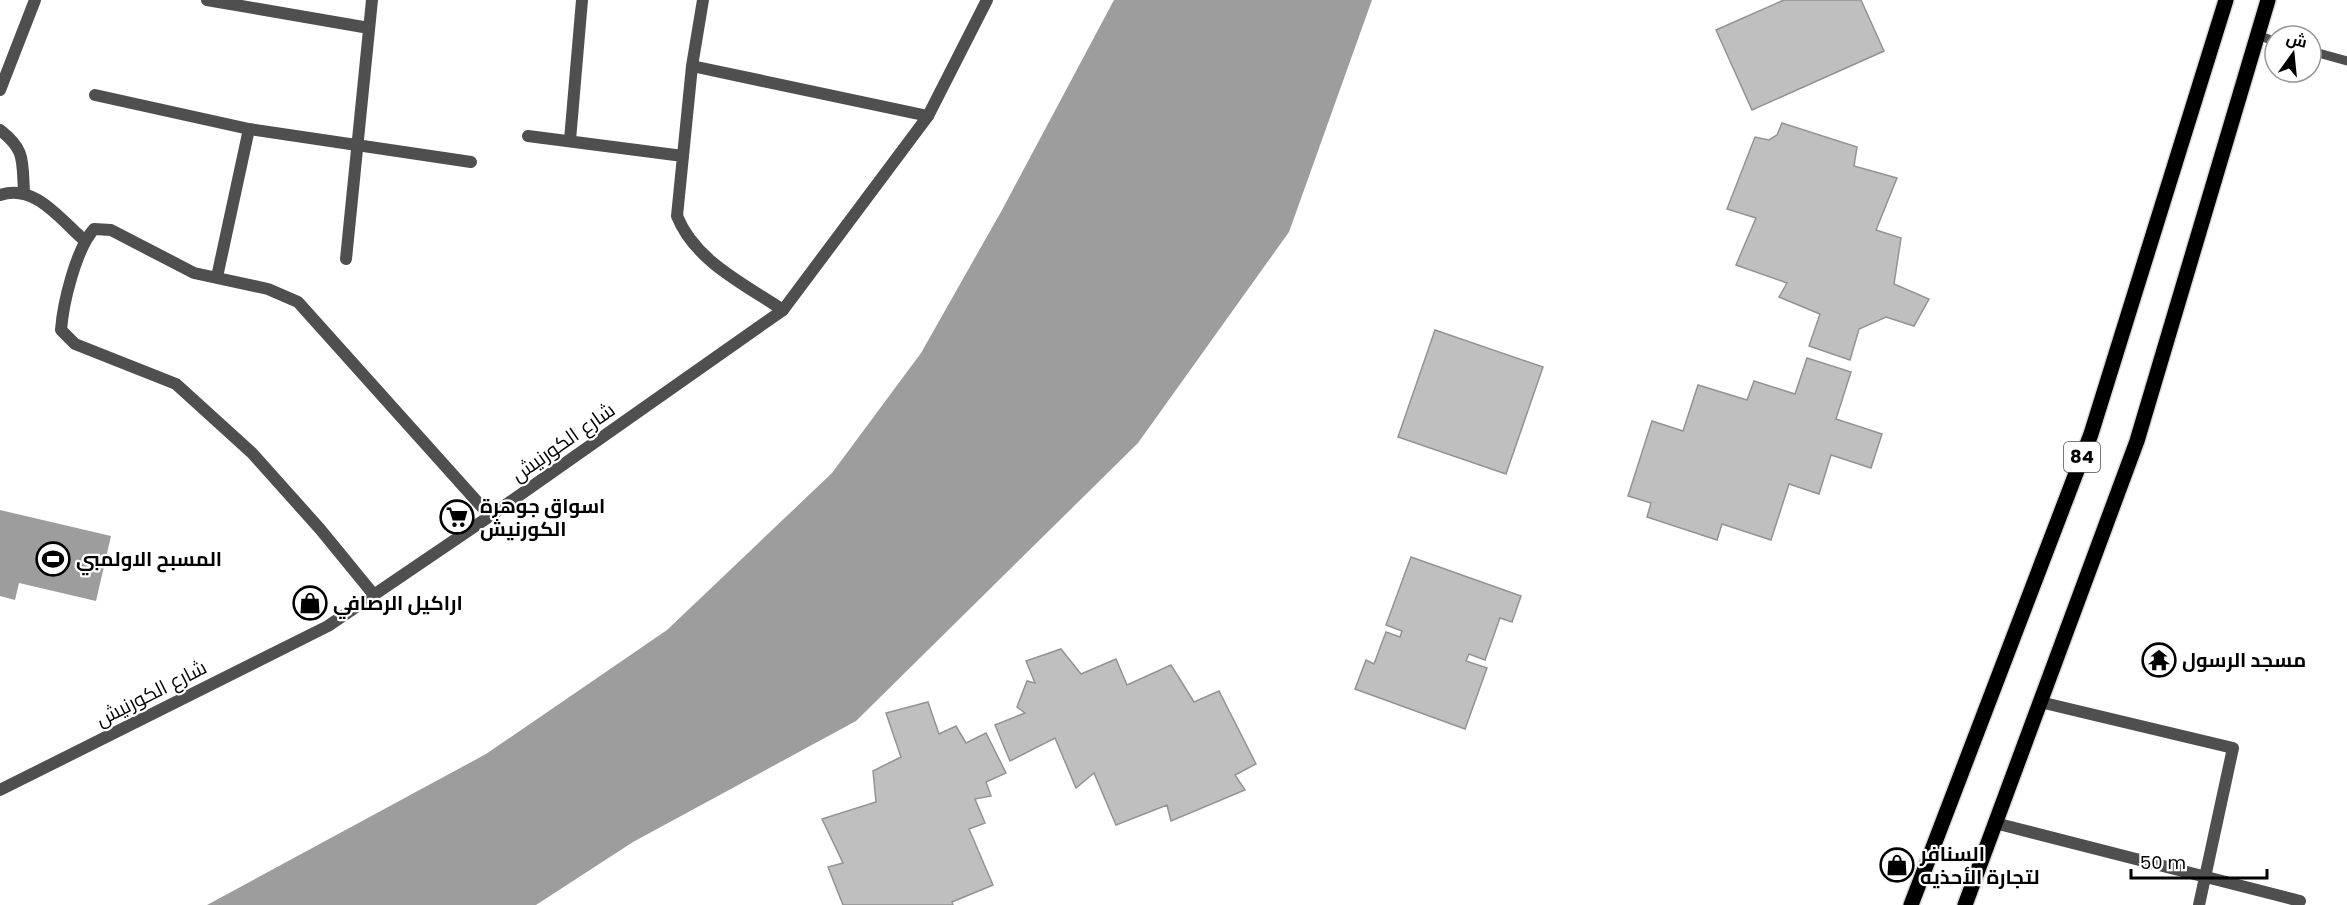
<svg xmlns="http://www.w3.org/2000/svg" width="2347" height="905" viewBox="0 0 2347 905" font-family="Poppins,Cairo,sans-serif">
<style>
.water{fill:#9d9d9d}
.building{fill:#bfbfbf;stroke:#939393;stroke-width:1.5}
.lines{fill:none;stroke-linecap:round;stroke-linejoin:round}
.primary-casing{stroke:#dbdbdb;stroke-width:18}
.service{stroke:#4f4f4f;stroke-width:9}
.minor{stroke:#4f4f4f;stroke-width:12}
.tertiary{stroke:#4f4f4f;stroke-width:12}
.primary{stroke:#000;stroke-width:15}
.labels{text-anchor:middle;stroke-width:4.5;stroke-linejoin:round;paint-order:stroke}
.shield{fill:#fff;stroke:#4c4c4c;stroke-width:1.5}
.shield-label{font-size:18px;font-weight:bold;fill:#000}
.street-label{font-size:20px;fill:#000;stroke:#fff}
.poi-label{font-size:20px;font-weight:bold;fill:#000;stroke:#fff;text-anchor:start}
</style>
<rect width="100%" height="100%" fill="#fff"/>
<path class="water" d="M1114 0H1372L1289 232 1138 443 856 721 633 842 536 905H207L486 754 667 630 832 473 921 353 1002 210Z
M0 510 111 536 96 601 19 583 15 600 0 596Z"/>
<path class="building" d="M1784 0H1861L1884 51 1752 110 1716 30Z
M1782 123 1857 147 1854 166 1897 178 1876 230 1901 238 1894 284 1929 299 1914 326 1886 317 1859 329 1850 360 1809 346 1820 314 1779 297 1787 283 1736 265 1756 218 1727 209 1755 137 1769 140 1777 135Z
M1435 330 1543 367 1506 474 1398 437Z
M1807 358 1851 372 1836 419 1882 434 1871 468 1831 455 1819 494 1789 484 1771 540 1722 524 1717 540 1647 517 1651 503 1628 496 1652 421 1683 431 1698 385 1747 400 1754 381 1795 394Z
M1411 557 1521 596 1512 622 1500 618 1485 660 1469 654 1466 661 1487 668 1465 729 1355 689 1366 660 1374 664 1386 632 1400 637 1402 631 1386 625Z
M1061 649 1081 674 1116 659 1127 685 1171 665 1194 702 1219 691 1256 764 1235 775 1245 790 1171 821 1167 805 1116 825 1094 773 1076 788 1055 738 1010 761 995 725 1025 713 1017 707 1027 681 1035 683 1026 661Z
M928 702 939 734 956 726 966 743 986 733 1006 773 986 782 991 796 975 799 985 823 969 829 993 885 952 902 953 905H843L828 867 843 863 822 819 876 802 873 771 901 757 886 713Z"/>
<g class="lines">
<g class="primary-casing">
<path id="primary" d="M1911 905 2091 434 2226 0
M1965 905 2137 441 2268 0"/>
</g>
<path class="service" d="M2259 36 2275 41
M2311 51 2347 61"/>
<path class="minor" d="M207 0 369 28
M703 0 692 66 677 216C695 261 744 284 783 310
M692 66 928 116
M0 90 35 0
M95 95 249 129 471 162
M0 130C26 150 22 161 24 192
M528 136 683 156
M570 140 582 0
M0 195C34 183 60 219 84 240
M346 259 372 0
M217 277 249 129
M374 595 320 529 252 453 176 384 75 344 61 330C63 303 76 249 94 229L111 230 194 273 268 289 298 302 490 516
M2040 702 2233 748 2199 905
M1995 823 2300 901"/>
<path class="tertiary" d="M0 790 328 626 490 516 783 310 928 116 987 0"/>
<use href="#primary" class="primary"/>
</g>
<defs>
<g id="supermarket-ring" transform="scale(1.725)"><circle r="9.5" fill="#fff" stroke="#000" stroke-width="1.5"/><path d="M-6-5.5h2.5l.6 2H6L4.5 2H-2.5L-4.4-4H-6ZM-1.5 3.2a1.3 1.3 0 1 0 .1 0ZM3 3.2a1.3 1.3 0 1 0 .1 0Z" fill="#000"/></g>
<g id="stadium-ring" transform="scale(1.725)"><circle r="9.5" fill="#fff" stroke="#000" stroke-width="1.5"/><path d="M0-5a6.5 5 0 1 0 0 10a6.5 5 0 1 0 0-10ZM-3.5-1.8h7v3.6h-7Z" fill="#000"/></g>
<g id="shop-ring" transform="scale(1.725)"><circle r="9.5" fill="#fff" stroke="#000" stroke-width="1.5"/><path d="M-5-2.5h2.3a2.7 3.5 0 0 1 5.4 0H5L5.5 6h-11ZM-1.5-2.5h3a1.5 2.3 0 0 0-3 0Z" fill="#000"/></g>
<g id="temple-ring" transform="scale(1.725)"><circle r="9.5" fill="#fff" stroke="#000" stroke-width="1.5"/><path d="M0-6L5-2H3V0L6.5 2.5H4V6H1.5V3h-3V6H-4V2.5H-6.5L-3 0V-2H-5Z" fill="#000"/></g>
</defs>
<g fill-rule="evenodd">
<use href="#supermarket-ring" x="457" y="517"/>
<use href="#stadium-ring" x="53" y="559"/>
<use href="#shop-ring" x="310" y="603"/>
<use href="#temple-ring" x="2159" y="660"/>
<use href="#shop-ring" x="1897" y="865"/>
</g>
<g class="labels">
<rect class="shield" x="2064" y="442" width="36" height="30" rx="4.5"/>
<g class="shield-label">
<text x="2082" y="463">84</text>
</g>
<g class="street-label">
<text transform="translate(563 442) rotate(-35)" y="7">شارع الكورنيش</text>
<text transform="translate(151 693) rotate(-27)" y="7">شارع الكورنيش</text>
</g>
<g class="poi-label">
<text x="480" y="513">اسواق جوهرة<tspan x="480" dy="23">الكورنيش</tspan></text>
<text x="76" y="566">المسبح الاولمبي</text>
<text x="333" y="610">اراكيل الرصافي</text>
<text x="2182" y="667">مسجد الرسول</text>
<text x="1920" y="861">السنافر<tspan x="1920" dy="23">لتجارة الأحذيه</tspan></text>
</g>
</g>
<g transform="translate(2293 54) rotate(15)"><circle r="28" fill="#ffffff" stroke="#999999" stroke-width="1.5"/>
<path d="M0-4.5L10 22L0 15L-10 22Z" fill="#000000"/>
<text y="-9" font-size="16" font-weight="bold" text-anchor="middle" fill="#000000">ش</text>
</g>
<path d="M2131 869v9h136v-9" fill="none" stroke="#000000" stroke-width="3"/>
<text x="2140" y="869" font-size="18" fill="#000000" stroke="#ffffff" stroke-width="4.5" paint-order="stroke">50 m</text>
</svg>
